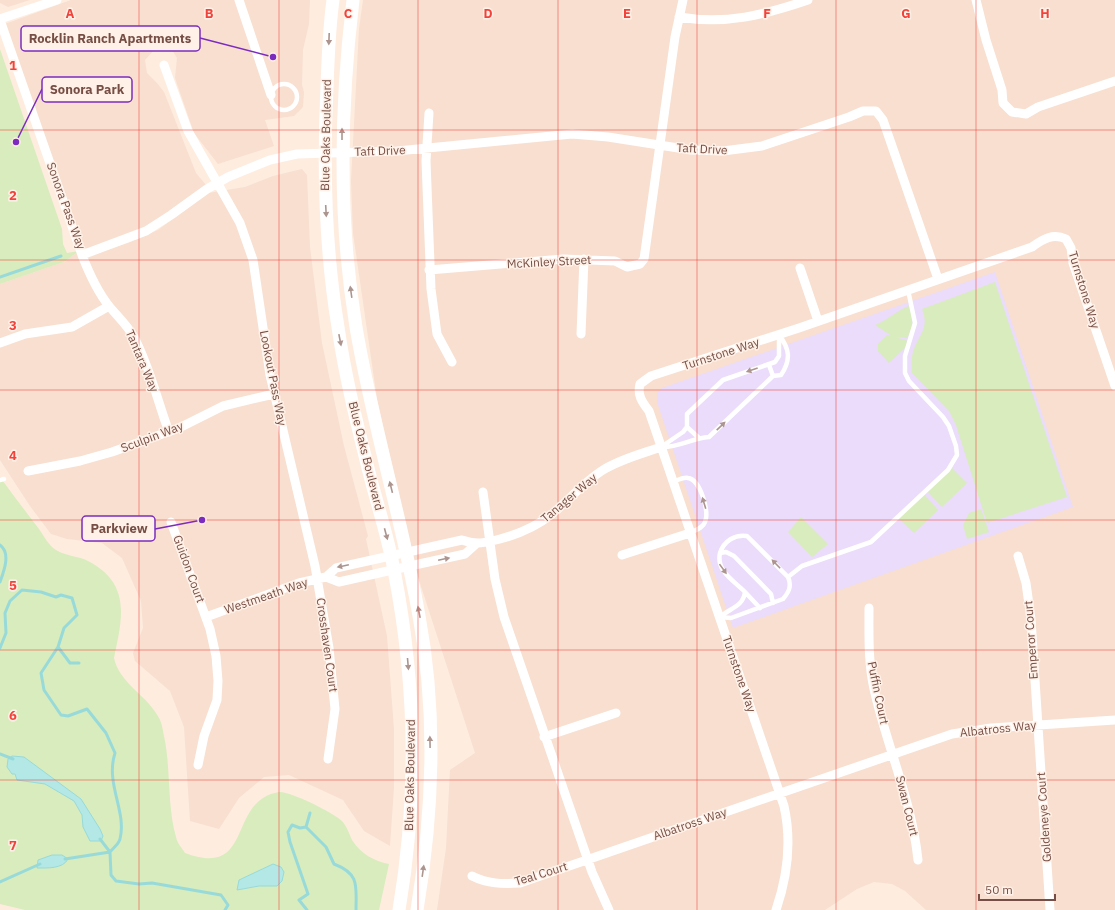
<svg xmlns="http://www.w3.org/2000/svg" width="1115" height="910" viewBox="0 0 1115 910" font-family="'IBM Plex Sans',sans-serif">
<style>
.residential{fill:#f8dfd0}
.education{fill:#eadcfa}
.green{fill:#d9ecbd}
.water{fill:#b3e8e6;stroke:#98dad9}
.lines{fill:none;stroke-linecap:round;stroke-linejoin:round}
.stream{stroke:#98dad9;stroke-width:3}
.lane{stroke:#fff;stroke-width:4.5}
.street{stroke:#fff;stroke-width:9}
.secondary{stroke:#fff;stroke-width:13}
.oneway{fill:#ad958f}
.grid{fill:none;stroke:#f1433b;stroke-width:1;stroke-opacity:0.55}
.labels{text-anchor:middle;stroke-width:3;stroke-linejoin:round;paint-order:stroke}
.street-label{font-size:12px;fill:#764e45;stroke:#fff1e7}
.grid-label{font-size:13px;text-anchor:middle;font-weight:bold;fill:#f1433b;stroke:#fff1e7;stroke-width:3;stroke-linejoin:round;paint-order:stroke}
.leader{fill:none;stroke:#7b2cbf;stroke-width:1.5}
.callout-dot{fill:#7b2cbf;stroke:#fff1e7;stroke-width:1.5}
.callout{fill:#fff1e7;stroke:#7b2cbf;stroke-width:1.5}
.callout-label{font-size:13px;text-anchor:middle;font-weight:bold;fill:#764e45}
</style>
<rect width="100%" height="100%" fill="#feecdf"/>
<path class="residential" d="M0 0H30L8 7 0 3Z
M71 0H310L309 24 303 50 302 85 304 92 303 107 294 116 265 120 274 146 218 164 194 133 175 78 177 58 172 50 156 48 145 60 147 73 157 83 164 92 196 173 206 185 145 228 89 249 83 247 5 24Z
M363 0H1115V910H926L905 891 892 884 874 882 857 889 825 910H437L446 848 450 770 475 753 418 577 377 399 353 233 351 181 359 29Z
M302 169 307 175 310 247 322 343 344 446 368 536 366 539 387 636 394 729V788L390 846 364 831 343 800 289 775 264 777 239 798 219 829 190 821 184 727 170 691 135 661 133 653 143 628 141 601 122 558 102 543 67 539 51 534 30 506 0 460V284L64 262 79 251 97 253 128 243 158 230 208 193 245 187 273 176Z"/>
<path class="education" d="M995 272 1073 507 733 628 657 402V393L662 388Z"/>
<path class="green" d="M0 49 62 229 63 244 67 253 79 251 64 262 0 284Z
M995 282 1067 497 987 523 956 425 949 411 912 373C912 368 911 362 912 357 915 337 931 331 922 309Z
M909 306C914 318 914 327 907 338L895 337 908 341 906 347 889 363 878 351V344L887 335 892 336 875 325C888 320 896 311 909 306Z
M952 468 967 483 942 507 927 491Z
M0 477C13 495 26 512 39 529 44 536 49 546 56 550 65 556 79 556 88 561 132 584 122 619 114 658 119 683 148 696 159 718 162 723 163 731 164 736 171 768 167 806 176 837 177 843 182 848 185 853 255 879 226 801 279 792 290 791 334 813 342 821 347 827 349 833 352 840 361 854 374 861 389 864L379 910H25L0 904Z
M924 494 938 510 914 533 898 518Z
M981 509 989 532 967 539 963 525 969 513Z
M801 517 828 544 812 557 788 532Z"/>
<path class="water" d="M12 756 24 757 81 799 100 829 103 836 101 841H90L83 827 82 815 74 801 45 784 17 780 15 774H12L7 767 8 759Z
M52 855H62L68 859C63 869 47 868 37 868L38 860Z
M273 864 281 867 284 872 282 881 277 886H259L237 890 239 880Z"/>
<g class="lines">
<path class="stream" d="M0 277 61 256
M0 545C11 553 4 571 0 582
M58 647 70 663H79
M0 648 6 633 5 613 10 601 22 590 41 592 56 597 61 595 72 598 77 615 64 628 58 647 41 673 44 690 61 715 68 716 87 709 106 733 115 753C105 784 127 811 120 839 119 844 113 848 110 852L111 875 116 881 139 884 152 883 221 895 228 905 225 910
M0 754 13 759
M306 827 310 813
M100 839 110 852
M65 859 110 852
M0 882 40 864
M307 910 299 900 308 894 290 842 288 832 292 825 300 828 306 827 326 847 334 864C360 874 356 886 356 910"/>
<path class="lane" d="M271 97a13 13 0 1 1 26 0a13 13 0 1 1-26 0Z
M769 365 773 376
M687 427 699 438
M661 447C678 448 692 438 709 437L773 376 781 375C791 360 790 349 779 335
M661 447 683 432 687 427V414L723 380 775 362 779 356V335
M0 480 4 479
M673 482C678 480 683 477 688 478 700 479 710 512 705 522 703 528 696 530 690 533
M788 577 802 566 871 542 948 470 957 455 956 446 949 426 943 417 909 381 905 373V356L915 323 908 290
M745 592 760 608
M720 617 731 618 783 599C789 592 792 586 788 577L747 536C735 534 724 541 720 553
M720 617C730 608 743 607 745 592 733 580 716 571 720 553L726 552 734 556 771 594 773 603"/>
<path class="street" d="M239 0 271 95
M976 0 986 40 1002 90 1003 103 1012 112 1026 114 1038 107 1115 81
M679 17C726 25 764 15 808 0
M0 19 57 0
M0 20 82 255 146 231 171 215 207 189 228 177 270 160 297 154 397 151 572 134 608 137 691 150 723 151 762 146 849 117 863 111H876L883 120 938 279
M164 65 188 131 240 223 253 260 270 375 315 566 329 648 335 709 328 759
M429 113 426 161 431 289 437 334 452 362
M82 255C89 273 97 291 109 306 118 317 127 325 134 337 150 367 157 400 169 432
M800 268 818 321
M429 270 563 259 615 261 627 267 640 264 644 259 675 37 683 0
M581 334 584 259
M0 343 25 334 72 327 109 306
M28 471 80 461 112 452 179 428 223 406 274 394
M483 492 495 579 504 617 592 872 609 910
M171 522 210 629 216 656 218 681 217 700 204 736 198 765
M622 555 690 533
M1018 556 1026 583 1031 619 1050 910
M326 577 336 568 462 540C477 545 485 543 500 539 519 534 537 526 552 514 570 499 584 482 603 470 621 459 641 454 661 447
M869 608C869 635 868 662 874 689 887 747 912 801 918 860
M206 617 299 583 326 577 339 582 410 566 465 554 475 545
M544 737 616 713
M472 876C488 884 502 884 520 883L952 734 991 728 1115 720
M776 910C788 875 792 842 784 806L649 411C642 402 637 395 640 384L651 376 799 328 1032 247C1043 239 1053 233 1066 239L1071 248 1073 263 1115 386"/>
<path class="secondary" d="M333 0C329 29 328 58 327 87 323 168 325 248 338 327 345 376 357 424 369 472 377 504 388 537 394 570 416 682 418 798 399 910
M353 0C340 109 338 218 356 327 372 424 402 518 419 616 437 712 433 814 417 910"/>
</g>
<defs><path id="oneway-solid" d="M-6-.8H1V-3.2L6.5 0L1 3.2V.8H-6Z"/></defs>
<g class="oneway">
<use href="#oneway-solid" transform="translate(329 39) rotate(92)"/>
<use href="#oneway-solid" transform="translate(342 134) rotate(-90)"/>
<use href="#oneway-solid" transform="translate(326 211) rotate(87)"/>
<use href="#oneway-solid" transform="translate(351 292) rotate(-98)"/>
<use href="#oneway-solid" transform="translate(340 340) rotate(79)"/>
<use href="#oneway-solid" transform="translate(752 370) rotate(161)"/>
<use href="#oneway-solid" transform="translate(721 426) rotate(-44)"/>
<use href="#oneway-solid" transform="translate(391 487) rotate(-104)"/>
<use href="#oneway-solid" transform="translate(704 503) rotate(-107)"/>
<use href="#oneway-solid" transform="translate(386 534) rotate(75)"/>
<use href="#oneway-solid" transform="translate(444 559) rotate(-12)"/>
<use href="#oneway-solid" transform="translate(776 564) rotate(-134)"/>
<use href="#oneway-solid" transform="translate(343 566) rotate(168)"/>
<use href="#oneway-solid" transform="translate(723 569) rotate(54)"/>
<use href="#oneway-solid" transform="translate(419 612) rotate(-101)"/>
<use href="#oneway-solid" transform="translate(408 664) rotate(85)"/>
<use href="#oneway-solid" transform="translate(430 742) rotate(-91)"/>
<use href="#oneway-solid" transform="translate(423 871) rotate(-82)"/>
</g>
<path class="grid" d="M139 0V910M279 0V910M418 0V910M558 0V910M697 0V910M836 0V910M976 0V910M0 130H1115M0 260H1115M0 390H1115M0 520H1115M0 650H1115M0 780H1115"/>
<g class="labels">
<g class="street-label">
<text transform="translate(326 135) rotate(-89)" y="4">Blue Oaks Boulevard</text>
<text transform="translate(702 149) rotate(3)" y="4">Taft Drive</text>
<text transform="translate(380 151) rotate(-2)" y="4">Taft Drive</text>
<text transform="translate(66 206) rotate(70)" y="4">Sonora Pass Way</text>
<text transform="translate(549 262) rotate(-3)" y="4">McKinley Street</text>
<text transform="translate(1084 290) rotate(73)" y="4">Turnstone Way</text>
<text transform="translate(721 354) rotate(-18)" y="4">Turnstone Way</text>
<text transform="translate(142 361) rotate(67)" y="4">Tantara Way</text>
<text transform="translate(273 378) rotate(79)" y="4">Lookout Pass Way</text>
<text transform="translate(152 437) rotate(-21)" y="4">Sculpin Way</text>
<text transform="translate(366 456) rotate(76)" y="4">Blue Oaks Boulevard</text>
<text transform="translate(569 498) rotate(-40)" y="4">Tanager Way</text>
<text transform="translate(189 569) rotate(70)" y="4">Guidon Court</text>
<text transform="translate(266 596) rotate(-19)" y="4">Westmeath Way</text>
<text transform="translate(1031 640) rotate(-94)" y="4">Emperor Court</text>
<text transform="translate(327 645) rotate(82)" y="4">Crosshaven Court</text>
<text transform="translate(739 674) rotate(71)" y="4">Turnstone Way</text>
<text transform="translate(878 693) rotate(78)" y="4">Puffin Court</text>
<text transform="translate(998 729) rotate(-6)" y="4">Albatross Way</text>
<text transform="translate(410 775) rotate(-89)" y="4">Blue Oaks Boulevard</text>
<text transform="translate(907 806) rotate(76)" y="4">Swan Court</text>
<text transform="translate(1044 817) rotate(-94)" y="4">Goldeneye Court</text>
<text transform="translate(690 824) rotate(-19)" y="4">Albatross Way</text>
<text transform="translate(541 874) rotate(-17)" y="4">Teal Court</text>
</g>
</g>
<g class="grid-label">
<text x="70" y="18">A</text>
<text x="209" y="18">B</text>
<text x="348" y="18">C</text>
<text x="488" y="18">D</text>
<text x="627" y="18">E</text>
<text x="767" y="18">F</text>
<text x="906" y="18">G</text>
<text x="1045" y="18">H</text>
<text x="13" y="70">1</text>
<text x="13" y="200">2</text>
<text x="13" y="330">3</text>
<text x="13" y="460">4</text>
<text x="13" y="590">5</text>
<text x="13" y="720">6</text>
<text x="13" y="850">7</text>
</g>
<path class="leader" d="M273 57L200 38M16 142L42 89M202 520L155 529"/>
<g class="callout-dot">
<circle cx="273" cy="57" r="4"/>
<circle cx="16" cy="142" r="4"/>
<circle cx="202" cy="520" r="4"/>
</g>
<g class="callout">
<rect x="21" y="26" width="179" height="25" rx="4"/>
<rect x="42" y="77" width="90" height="25" rx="4"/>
<rect x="82" y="516" width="73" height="25" rx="4"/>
</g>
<g class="callout-label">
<text x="110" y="43">Rocklin Ranch Apartments</text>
<text x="87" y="94">Sonora Park</text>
<text x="119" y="533">Parkview</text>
</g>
<path d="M979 894v6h76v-6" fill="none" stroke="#764e45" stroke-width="2"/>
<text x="985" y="894" font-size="12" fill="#764e45" stroke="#fff1e7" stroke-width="3" paint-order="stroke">50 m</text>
</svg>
